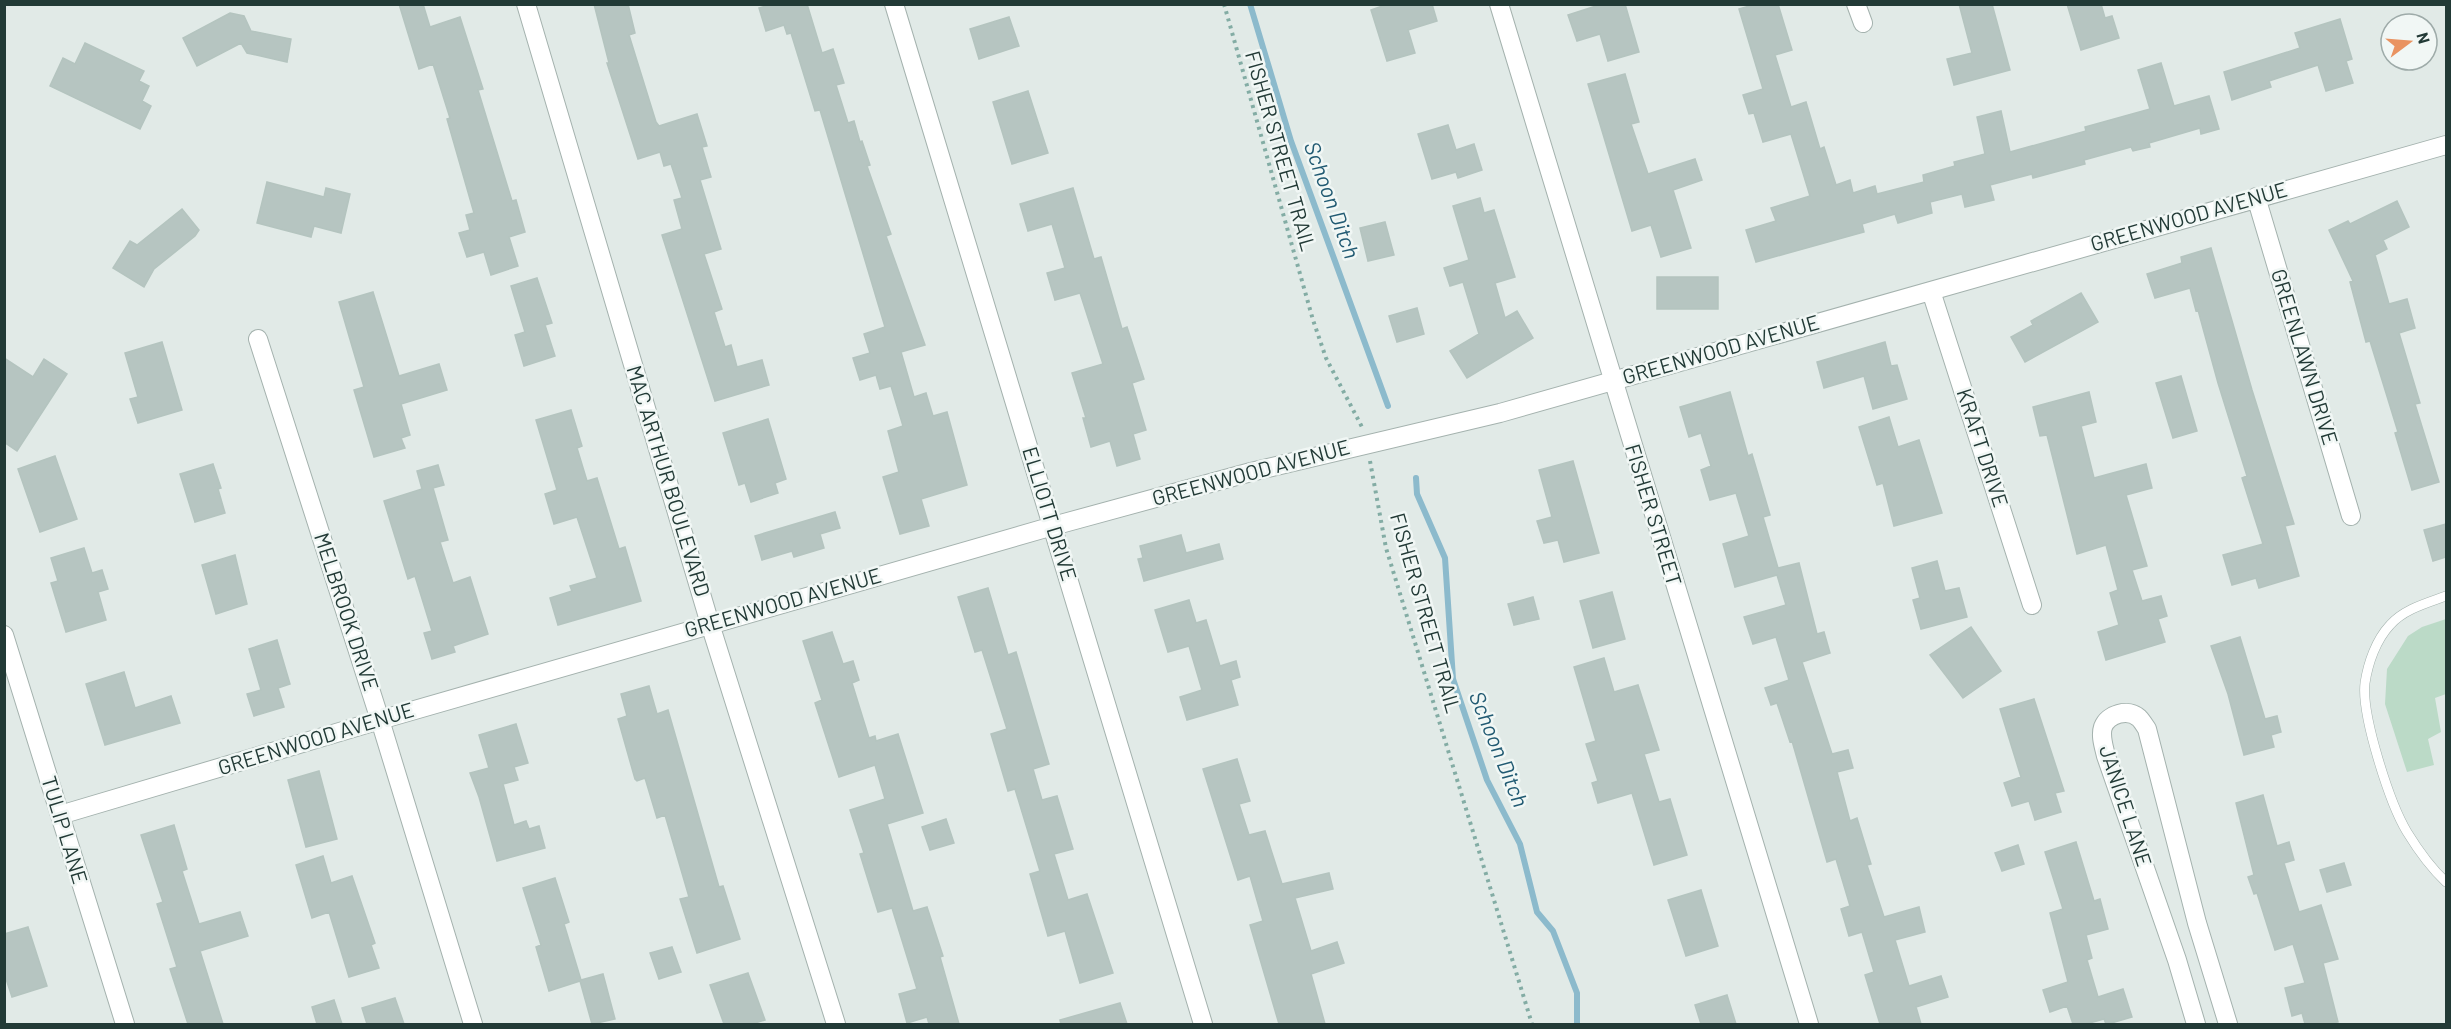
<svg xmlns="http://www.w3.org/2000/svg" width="2451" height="1029" viewBox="0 0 2451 1029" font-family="Barlow,sans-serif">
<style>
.green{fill:#bbdac7}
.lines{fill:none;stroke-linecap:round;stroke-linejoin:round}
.stream{stroke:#8cbacc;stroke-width:6}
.building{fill:#b6c5c1;stroke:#b4c4bf;stroke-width:1.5}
.service-casing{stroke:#a4b2ae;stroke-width:10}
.minor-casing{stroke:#a4b2ae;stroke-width:20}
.path{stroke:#83aca4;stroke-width:4;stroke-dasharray:3 4.5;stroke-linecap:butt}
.service{stroke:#fff;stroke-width:9}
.minor{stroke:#fff;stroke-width:18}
.labels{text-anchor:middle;stroke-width:5;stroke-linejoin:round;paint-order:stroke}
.street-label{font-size:21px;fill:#223a36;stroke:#f1f7f5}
.water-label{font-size:22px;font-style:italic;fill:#215a72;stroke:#f1f7f5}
</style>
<rect width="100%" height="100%" fill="#e1eae7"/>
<path class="green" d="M2446 619V694L2435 698 2441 732 2428 739 2434 765 2407 772 2385 704 2387 669 2408 636 2422 627Z"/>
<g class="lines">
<path class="stream" d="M1250 4 1291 141 1388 406
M1416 478 1417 494 1445 558 1453 679 1487 780 1520 844 1537 912 1553 931 1577 993V1024"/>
</g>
<path class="building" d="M399 4H423L430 27 460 17 483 89 478 90 512 201 516 200 525 232 509 237 518 266 491 275 484 252 467 257 459 233 470 230 466 215 474 213 447 119 450 118 433 64 419 69Z
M594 4H628L635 33 629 35 656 122 659 126 697 114 707 146 702 147 711 177 700 180 721 249 704 254 722 309 714 312 725 347 731 345 737 367 762 360 769 385 715 401 662 235 682 229 674 200 682 198 671 164 664 166 660 152 638 159 607 63H609Z
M772 4H807L822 53 833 49 844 83 836 85 848 123 854 121 860 142 862 141 870 165 867 166 891 234 886 236 925 345 901 352 914 397 926 393 933 416 947 412 967 485 921 499 929 526 900 534 883 477 899 472 888 431 903 426 891 386 880 389 876 375 860 380 853 358 870 353 864 334 885 327 820 110 815 111 791 33 787 34 784 25 766 31 759 8Z
M1388 4H1432L1437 21 1408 30 1415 53 1387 61 1371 10Z
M1602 4H1625L1639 52 1608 61 1600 34 1577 41 1568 15Z
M1756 4H1778L1792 50 1775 55 1791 107 1806 102 1820 149 1824 147 1836 185 1850 180 1853 193 1875 186 1877 194 1924 182 1923 175 1955 166 1954 162 1985 154 1977 117 2001 111 2010 152 2086 131 2085 127 2150 109 2138 70 2161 63 2174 106 2209 96 2219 129 2201 134 2200 128 2149 143 2150 147 2133 151 2131 147 2084 160 2085 164 2033 178 2032 174 1990 185 1994 200 1965 207 1962 194 1930 202 1932 213 1898 223 1895 214 1862 224 1864 232 1756 262 1746 230 1776 221 1771 208 1810 196 1791 134 1763 142 1754 113 1749 114 1743 95 1763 89 1739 9Z
M1959 4H1992L2010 70 1954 85 1947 59 1972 53Z
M2067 4H2101L2105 18 2112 16 2119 38 2081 50Z
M230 13 244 16 251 31 291 39 287 62 247 53 241 43 197 66 183 38Z
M1009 17 1019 46 979 59 970 29Z
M2340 19 2352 59 2346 61 2353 83 2326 91 2318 65 2269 81 2271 87 2232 100 2224 72 2300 48 2295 33Z
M85 43 144 71 139 81 149 86 142 101 151 106 140 129 50 86 63 58 75 64Z
M1625 74 1639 122 1631 124 1648 174 1695 159 1702 180 1673 190 1691 248 1661 257 1651 225 1632 231 1588 84Z
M1028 91 1048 153 1012 164 993 102Z
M1448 125 1456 150 1474 144 1482 170 1458 178 1456 172 1432 179 1418 134Z
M267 182 324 197 326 188 350 194 341 233 314 226 311 237 257 223Z
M1073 188 1094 259 1101 257 1122 329 1127 327 1144 379 1132 383 1146 430 1133 434 1140 459 1117 466 1110 441 1091 447 1083 418H1086L1072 373 1103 364 1080 293 1055 300 1047 273 1065 268 1052 224 1028 231 1020 204Z
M1480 198 1484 213 1494 210 1515 277 1495 283 1505 318 1517 311 1533 338 1467 378 1450 351 1479 334 1463 282 1450 286 1444 268 1469 260 1453 206Z
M2397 201 2409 227 2383 240 2387 249 2375 255 2389 304 2407 299 2415 328 2399 333 2420 403 2415 404 2439 482 2412 490 2395 433 2398 432 2370 341 2366 342 2350 282 2353 281 2329 230 2348 221 2350 224Z
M182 209 199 230 195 236 154 269 144 287 113 268 130 241 137 245Z
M1385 222 1394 255 1368 261 1360 228Z
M2211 248 2252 390 2294 524 2285 526 2299 576 2259 588 2256 578 2232 585 2223 555 2263 544 2242 478 2247 476 2218 383 2198 310 2196 311 2190 288 2155 298 2147 274 2182 263 2181 257Z
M1657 277H1718V309H1657Z
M537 278 552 323 545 325 555 356 524 366 515 335 525 332 511 286Z
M373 292 399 376 439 364 447 390 401 404 410 435 401 438 405 448 374 457 354 390 364 387 339 302Z
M2081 293 2098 322 2025 362 2011 337 2033 325 2031 321Z
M1417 308 1424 334 1397 342 1389 316Z
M162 342 182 410 138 423 130 399 138 397 125 353Z
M1885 342 1891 366 1897 365 1907 399 1873 409 1864 376 1824 388 1817 362Z
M4 358 33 377 44 359 67 374 17 451 4 442Z
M2181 376 2197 431 2173 438 2156 383Z
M1730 392 1748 456 1752 454 1770 515 1763 517 1778 568 1799 563 1817 634 1824 632 1830 653 1802 662 1832 754 1848 750 1853 768 1837 772 1850 821 1857 818 1871 864 1867 865 1884 917 1919 907 1925 932 1895 940 1909 986 1941 976 1948 997 1916 1007 1921 1024H1880L1865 975 1874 972 1862 932 1849 936 1841 909 1850 906 1836 859 1827 862 1792 741 1790 742 1777 703 1771 705 1765 688 1789 680 1776 637 1753 644 1744 617 1786 605 1777 575 1735 587 1723 544 1749 536 1736 493 1710 500 1701 470 1711 466 1701 433 1689 437 1680 407Z
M2089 392 2096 422 2081 426 2094 478 2146 464 2152 488 2126 495 2147 566 2132 570 2142 601 2161 596 2167 616 2158 619 2165 642 2106 660 2098 632 2119 625 2110 593 2118 590 2106 545 2077 554 2047 435 2040 436 2033 407Z
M571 410 582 446 577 448 587 481 597 478 619 549 625 547 641 601 558 625 550 598 572 591 570 586 597 578 577 517 554 524 545 494 557 490 536 420Z
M1889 417 1898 447 1919 440 1942 513 1894 526 1883 483 1877 485 1859 427Z
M768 419 786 479 775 483 778 493 751 502 745 483 739 485 723 433Z
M55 456 77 519 40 532 18 469Z
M1573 461 1599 553 1564 562 1558 540 1544 543 1537 521 1552 517 1539 470Z
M213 464 221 488 218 489 225 513 195 522 180 474Z
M438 465 444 485 433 488 448 540 440 542 453 583 470 577 488 634 453 646 455 652 432 659 424 633 432 631 415 576 408 579 384 501 422 489 417 471Z
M835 512 840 528 820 534 824 548 794 557 792 551 762 560 755 536Z
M2446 524V557L2433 561 2424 530Z
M1181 535 1186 553 1219 544 1223 559 1144 581 1138 559 1143 558 1140 546Z
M84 548 92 573 102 570 108 589 98 592 106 620 66 632 51 583 58 581 51 558Z
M235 555 247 604 216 614 202 565Z
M1937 561 1945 591 1959 588 1967 617 1921 629 1913 600 1920 598 1912 568Z
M988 588 1008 655 1016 652 1049 764 1033 769 1042 800 1057 796 1073 849 1054 854 1068 900 1087 894 1113 973 1080 983 1065 931 1048 936 1030 874 1040 871 1015 789 1008 791 991 734 1007 729 982 650 975 652 958 597Z
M1612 592 1625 639 1593 648 1580 601Z
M1533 597 1539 619 1514 625 1508 604Z
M1189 600 1196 623 1206 620 1220 666 1236 661 1240 677 1231 680 1238 705 1187 720 1180 697 1202 690 1189 646 1168 652 1155 610Z
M1971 627 2001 671 1963 698 1930 655Z
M832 632 843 664 853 661 859 680 852 683 869 738 875 736 876 741 898 734 923 813 887 824 913 911 927 907 943 956 940 957 959 1024H929L927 1017 907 1023 899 994 917 989 892 908 878 912 860 854 864 853 850 810 885 799 875 765 839 777 815 703 822 700 803 641Z
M2240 637 2265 719 2277 716 2281 732 2271 735 2274 747 2244 755 2228 694 2211 646Z
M277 640 290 684 278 688 284 707 254 716 247 694 261 690 249 649Z
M1604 658 1614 692 1638 685 1659 750 1644 754 1659 802 1670 799 1687 855 1654 865 1632 793 1598 803 1592 783 1598 781 1586 744 1596 741 1574 667Z
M124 672 135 708 171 696 180 723 105 745 86 684Z
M649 686 657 714 668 710 719 887 723 886 740 939 697 953 680 899 689 897 665 815 657 818 645 778 637 781 635 779 618 719 627 716 621 694Z
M2034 699 2064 791 2055 793 2061 812 2035 820 2029 801 2012 806 2004 783 2021 777 2000 709Z
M516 724 528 763 514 767 518 780 503 784 514 825 526 821 529 829 539 826 545 848 497 861 479 797 470 773 489 768 479 735Z
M1237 759 1250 801 1239 804 1249 835 1265 831 1282 884 1329 873 1333 889 1295 898 1311 951 1337 942 1344 963 1311 974 1325 1024H1279L1250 925 1263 921 1250 876 1238 880 1203 769Z
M319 771 337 839 306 847 288 780Z
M2263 795 2277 846 2289 842 2294 860 2284 863 2299 912 2321 905 2338 959 2323 963 2338 1022 2329 1024H2305L2302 1013 2292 1016 2285 988 2305 983 2293 944 2275 950 2257 893 2254 894 2248 877 2254 875 2236 803Z
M946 819 954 843 930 850 922 827Z
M174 825 187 869 182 871 199 924 240 912 248 936 200 951 223 1024H188L170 969 177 967 157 904 163 902 141 835Z
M2076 842 2094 901 2100 899 2108 929 2086 935 2092 958 2087 960 2098 997 2123 989 2132 1017 2108 1024H2106L2104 1019 2086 1024H2073L2067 1006 2050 1012 2043 990 2068 982 2050 913 2063 909 2045 852Z
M2018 845 2024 864 2002 871 1995 853Z
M323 856 331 883 352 876 375 943 371 945 379 968 349 977 329 912 312 918 296 865Z
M2344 863 2351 885 2327 892 2320 870Z
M555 878 569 922 564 924 581 980 603 974 615 1019 592 1024 580 981 549 991 536 947 541 945 523 888Z
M1701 890 1718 946 1686 956 1668 900Z
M28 927 47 986 12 997 4 973V934Z
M672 947 681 972 659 979 650 953Z
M748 973 765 1020 752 1024H724L710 985Z
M1727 995 1736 1024H1701L1695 1005Z
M395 998 404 1024H367L362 1008Z
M334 1000 342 1024H317L312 1007Z
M1120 1003 1127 1024H1061L1060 1020Z"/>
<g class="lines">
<g class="service-casing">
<path id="service" d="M2446 596C2427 603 2404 609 2390 625 2376 640 2368 663 2365 683 2361 715 2390 804 2407 832 2418 850 2431 868 2446 882"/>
</g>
<g class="minor-casing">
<path id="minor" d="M526 4 710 624 836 1024
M894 4 1203 1024
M1499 4 1809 1024
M1856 4 1863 23
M2256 197 2351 516
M1931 291 2032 605
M258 339 380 720 473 1024
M4 635 125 1024
M60 815 380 720 1053 526 1251 472 1500 413 2446 145
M2196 1024 2177 960 2106 756C2104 747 2100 736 2103 727 2108 714 2128 708 2139 718 2142 721 2145 726 2147 729L2197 923 2228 1024"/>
</g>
<path class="path" d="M1224 4 1313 320 1326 358 1362 427
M1370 461 1386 548 1532 1024"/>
<use href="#service" class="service"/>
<use href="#minor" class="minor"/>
</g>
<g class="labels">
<g class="street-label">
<text transform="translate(1280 151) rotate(74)" y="7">FISHER STREET TRAIL</text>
<text transform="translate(2189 217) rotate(-16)" y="7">GREENWOOD AVENUE</text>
<text transform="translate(1721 350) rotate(-16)" y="7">GREENWOOD AVENUE</text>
<text transform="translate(2304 357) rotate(73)" y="7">GREENLAWN DRIVE</text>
<text transform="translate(1982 448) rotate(72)" y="7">KRAFT DRIVE</text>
<text transform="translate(1251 473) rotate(-15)" y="7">GREENWOOD AVENUE</text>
<text transform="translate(668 481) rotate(73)" y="7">MAC ARTHUR BOULEVARD</text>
<text transform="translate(1049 514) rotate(73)" y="7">ELLIOTT DRIVE</text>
<text transform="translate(1653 515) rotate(73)" y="7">FISHER STREET</text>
<text transform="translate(783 603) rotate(-16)" y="7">GREENWOOD AVENUE</text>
<text transform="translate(346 612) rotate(72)" y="7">MELBROOK DRIVE</text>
<text transform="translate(1425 613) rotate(74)" y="7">FISHER STREET TRAIL</text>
<text transform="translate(316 739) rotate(-17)" y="7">GREENWOOD AVENUE</text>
<text transform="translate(2125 806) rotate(72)" y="7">JANICE LANE</text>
<text transform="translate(64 830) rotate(73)" y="7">TULIP LANE</text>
</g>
<g class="water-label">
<text transform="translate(1332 200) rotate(70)" y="8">Schoon Ditch</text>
<text transform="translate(1499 749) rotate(68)" y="8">Schoon Ditch</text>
</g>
</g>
<rect width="2451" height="1029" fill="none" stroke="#223a36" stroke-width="12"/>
<g transform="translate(2409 42) rotate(74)"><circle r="28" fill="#f1f7f5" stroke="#9eaba9" stroke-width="1.5"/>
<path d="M0-4.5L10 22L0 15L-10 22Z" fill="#e99361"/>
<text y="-9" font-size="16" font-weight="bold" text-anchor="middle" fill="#223a36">N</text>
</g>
</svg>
